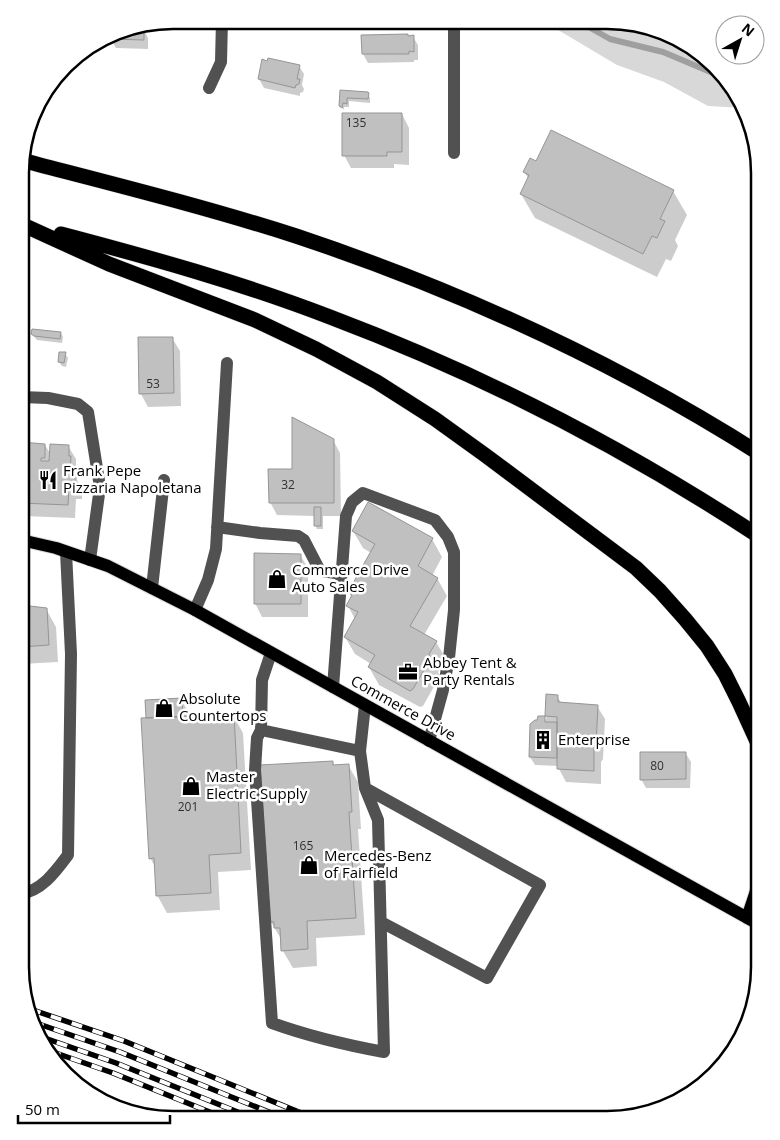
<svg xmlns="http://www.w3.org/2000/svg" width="780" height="1140" viewBox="0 0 780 1140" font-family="'Open Sans',sans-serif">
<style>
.green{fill:#d8d8d8}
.shadow{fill:#0003}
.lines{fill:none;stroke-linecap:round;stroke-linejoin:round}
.stream{stroke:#9f9f9f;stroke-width:6}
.building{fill:#c0c0c0;stroke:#959595}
.major-casing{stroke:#dbdbdb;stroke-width:14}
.highway-casing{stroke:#dbdbdb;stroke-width:16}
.minor{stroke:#515151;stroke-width:12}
.major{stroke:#000;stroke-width:12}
.highway{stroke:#000;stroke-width:15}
.rail-casing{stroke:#000;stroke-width:5.5}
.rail{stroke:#fff;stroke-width:4;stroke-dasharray:11;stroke-linecap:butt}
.labels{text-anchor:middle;stroke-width:5;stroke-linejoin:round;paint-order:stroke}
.number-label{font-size:12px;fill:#303030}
.poi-label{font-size:15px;fill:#000;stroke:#fff;text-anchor:start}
.street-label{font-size:15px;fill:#000;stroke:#fff}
.rim{fill:none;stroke:#000;stroke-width:2.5}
</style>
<rect width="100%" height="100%" fill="#fff"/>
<path class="green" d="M543 21H627L700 51 744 106 745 108 708 106 664 82 617 65Z"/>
<path class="shadow" d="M143 25 144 30 148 38V49L116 48 111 39 124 28Z
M362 36 413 37 418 45V60H414V62L368 63 363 54Z
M299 66 304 74 302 85 304 89 303 92 300 93V96L264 88 259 79Z
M341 91 368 94 370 98V103L349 101V107H344V110L340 105Z
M402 114 409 128V165L394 164V168H351L344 155Z
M537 162 673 191 687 215 675 240 678 246 671 261 666 259 657 277 535 218 521 194 529 179 524 172Z
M61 333 63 337 62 343 37 340 32 334Z
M172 338 180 351 181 406 148 407 141 394Z
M65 354 68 358 66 367 62 366 59 362Z
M333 440 340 453 341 516H323V529H317L315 525V516L277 515 270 502Z
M21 444 45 445 51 455 68 446 76 459V467L78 471 77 480 82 488V499H76L75 518 23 516 21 513Z
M369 503 432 539 442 557 432 576 437 578 447 596 424 635 436 642 446 659 438 672 440 676 423 706 420 707 379 685 369 667 371 664 355 654 345 637 355 619 348 606 352 598 349 592 371 553 363 548 353 531Z
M300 555 308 568V617H262L255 603Z
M21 606 46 609 56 627 58 662 21 664Z
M548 695 557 696 562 704 597 706 605 719 603 759 601 762V784L566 782 559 769V766L535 765 530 757 545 718 546 721Z
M181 699 186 708 187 718 233 715 243 733 251 870 218 872 220 910 167 913 157 895 156 868 150 858 148 719Z
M686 754 691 762 690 788H646L641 779Z
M333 763 335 766 348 765 358 782 361 829H358L365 935 316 938 317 966 293 968 283 951 281 939 271 922Z
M20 810 25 818 26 831 20 832Z"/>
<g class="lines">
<path class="stream" d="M578 21 610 39 663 52 720 76"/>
</g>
<path class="building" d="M141 25 144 28V40L110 39V36L124 28Z
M408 34V36L414 35V52L409 51V54H362L361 35Z
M268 58 300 65 297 79H300L299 84 296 85 295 88 258 79 262 59 267 61Z
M340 90 368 92 369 93 368 99 347 98V104L343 103 342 108 339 106Z
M342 113H402V152H387V156H342Z
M551 130 674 190 660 219 665 221 657 238 652 236 643 254 520 194 529 175 523 172 530 158 536 161Z
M32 329 61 332 60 339 34 336 31 334Z
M138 337H173L174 393 139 394Z
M59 352H66L64 363 58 362Z
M292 417 334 439V503H269L268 469H292Z
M21 442 45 444V458H41V461H49L50 444 69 445V456H71L70 473 75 474V486H69L68 505 21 503Z
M368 502 433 538 418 566 438 578 410 626 437 641 429 654 431 658 413 689 410 691 368 667 375 655 344 637 358 612 346 606 352 595 348 592 375 544 352 531Z
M314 507H321V526H314Z
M254 553 301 554V604H254Z
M21 605 47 608 49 645 21 647Z
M546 694 558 695V702L598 705 596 745 594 748V771L557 769V717L545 716Z
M182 698 183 717 146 718 145 700Z
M234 714 241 853 209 855 211 893 156 896 154 858 149 859 141 718Z
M538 716H545V722H557V758L529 757 530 724 535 720H537Z
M640 752H686V779L640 780Z
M333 761V765L349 764 352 812H349L356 918 307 921 308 949 281 951 280 928H274V922H270L260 765Z"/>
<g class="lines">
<g class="major-casing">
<path id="major" d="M21 540 56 548 108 566 195 610 760 925
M747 918 760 879"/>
</g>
<g class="highway-casing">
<path id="highway" d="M21 160C113 184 206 207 296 236 458 290 615 362 760 454
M21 224 109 264 255 320 316 349 377 382 435 419 485 455 608 547 636 568 660 591 685 619 707 646 725 674 739 702 760 748
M61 234C152 258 242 283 330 317 481 374 625 448 760 537"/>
</g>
<path class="minor" d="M209 88 221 62 222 20
M454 153V21
M21 397 48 398 78 404 88 412 100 487 90 560
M217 527 260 533 298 536 304 540 319 569 322 571 342 574
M152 588 164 480
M195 610 208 580 216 549 227 363
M271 653 262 680 261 730 360 751 365 705
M333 687 346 516 352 502 363 493 435 520 448 537 454 552V610L449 658 443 690 429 741
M261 730 257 738 255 770 272 1023C308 1036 346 1045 384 1052L378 820 365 788 360 751
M365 788 540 885 487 978 381 922
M20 894C42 891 56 871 68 855L71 654 66 552"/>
<use href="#major" class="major"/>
<use href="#highway" class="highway"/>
<g class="rail-casing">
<path id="rail" d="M30 1009 124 1041 316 1119
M33 1022 120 1052 286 1119
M36 1035 116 1063 255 1119
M50 1051 113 1073 227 1119"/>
</g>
<use href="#rail" class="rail"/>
</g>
<defs>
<g id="restaurant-bare" transform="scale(1.5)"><path d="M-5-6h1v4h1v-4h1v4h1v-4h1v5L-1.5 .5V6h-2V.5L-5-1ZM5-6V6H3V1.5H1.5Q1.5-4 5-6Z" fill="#000" stroke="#fff" stroke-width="2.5" paint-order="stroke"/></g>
<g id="shop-bare" transform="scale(1.5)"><path d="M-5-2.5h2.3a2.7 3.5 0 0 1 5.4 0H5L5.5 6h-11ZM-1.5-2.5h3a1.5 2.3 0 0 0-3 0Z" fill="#000" stroke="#fff" stroke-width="2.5" paint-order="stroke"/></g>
<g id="office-bare" transform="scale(1.5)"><path d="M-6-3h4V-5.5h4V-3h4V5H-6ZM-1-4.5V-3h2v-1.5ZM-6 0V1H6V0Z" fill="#000" stroke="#fff" stroke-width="2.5" paint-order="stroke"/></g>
<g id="building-bare" transform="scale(1.5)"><path d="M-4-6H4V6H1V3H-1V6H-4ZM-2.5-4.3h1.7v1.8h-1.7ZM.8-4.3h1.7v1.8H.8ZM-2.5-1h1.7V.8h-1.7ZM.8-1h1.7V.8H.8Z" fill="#000" stroke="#fff" stroke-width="2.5" paint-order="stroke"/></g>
</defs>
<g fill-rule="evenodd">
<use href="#restaurant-bare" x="48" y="480"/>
<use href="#shop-bare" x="277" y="579"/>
<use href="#office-bare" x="408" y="672"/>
<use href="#shop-bare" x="164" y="708"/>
<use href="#building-bare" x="543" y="740"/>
<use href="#shop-bare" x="191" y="786"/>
<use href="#shop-bare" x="309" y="865"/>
</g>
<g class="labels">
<g class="number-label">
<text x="356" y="127">135</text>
<text x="153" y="388">53</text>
<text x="288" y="489">32</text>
<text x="657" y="770">80</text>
<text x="188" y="811">201</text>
<text x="303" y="850">165</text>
</g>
<g class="poi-label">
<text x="63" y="476">Frank Pepe<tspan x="63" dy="17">Pizzaria Napoletana</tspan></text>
<text x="292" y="575">Commerce Drive<tspan x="292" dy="17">Auto Sales</tspan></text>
<text x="423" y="668">Abbey Tent &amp;<tspan x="423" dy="17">Party Rentals</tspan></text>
<text x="179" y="704">Absolute<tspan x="179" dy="17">Countertops</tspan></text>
<text x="558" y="745">Enterprise</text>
<text x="206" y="782">Master<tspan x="206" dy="17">Electric Supply</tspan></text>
<text x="324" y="861">Mercedes-Benz<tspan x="324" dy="17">of Fairfield</tspan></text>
</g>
<g class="street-label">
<text transform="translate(403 708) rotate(29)" y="5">Commerce Drive</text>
</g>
</g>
<path d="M0 0H780V1140H0ZM173 29H607A144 144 0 0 1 751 173V967A144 144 0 0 1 607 1111H173A144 144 0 0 1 29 967V173A144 144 0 0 1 173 29Z" fill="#fff" fill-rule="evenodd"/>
<path class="rim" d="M173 29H607A144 144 0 0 1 751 173V967A144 144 0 0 1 607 1111H173A144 144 0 0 1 29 967V173A144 144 0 0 1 173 29Z"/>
<g transform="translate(740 40) rotate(39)"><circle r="24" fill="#ffffff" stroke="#999999"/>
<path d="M0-4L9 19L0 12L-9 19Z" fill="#000000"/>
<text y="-8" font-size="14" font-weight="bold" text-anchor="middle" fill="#000000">N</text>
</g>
<path d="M18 1115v8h152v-8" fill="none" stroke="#000000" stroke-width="2.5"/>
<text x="25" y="1115" font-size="15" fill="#000000" stroke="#ffffff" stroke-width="4" paint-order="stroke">50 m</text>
</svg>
